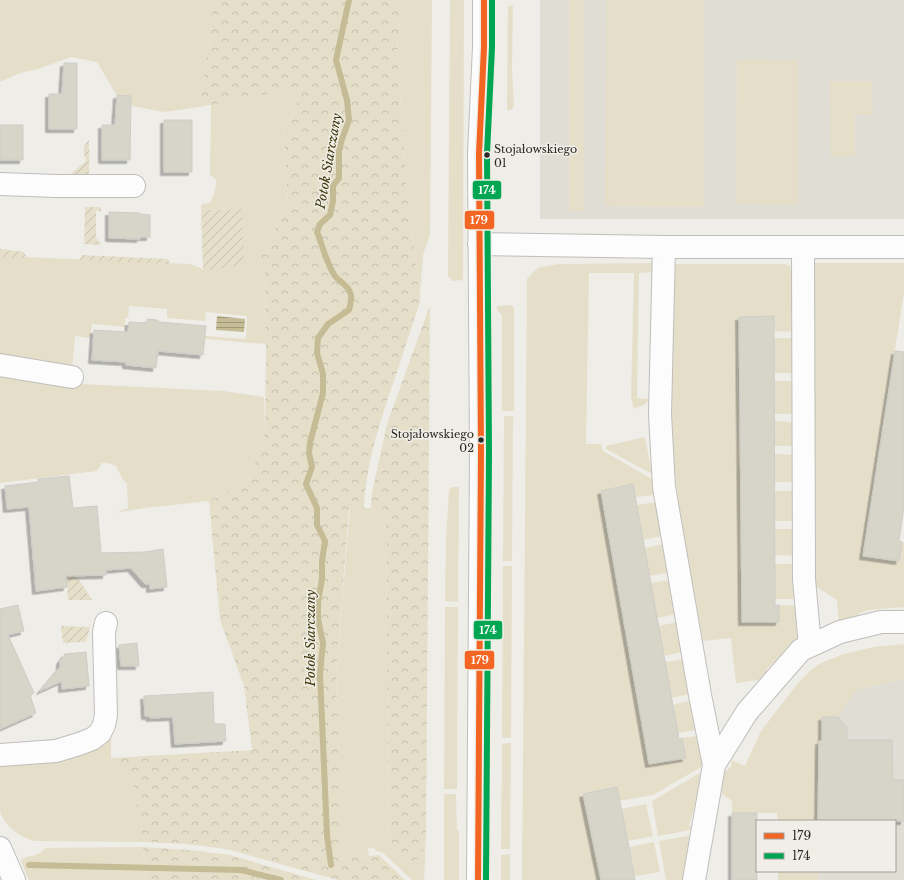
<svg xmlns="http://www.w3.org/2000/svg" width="904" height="880" viewBox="0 0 904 880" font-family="'Libre Baskerville',serif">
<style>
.built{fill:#e0ded4}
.green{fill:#e5dfca}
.forest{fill:url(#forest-crowns)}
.garden{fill:url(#garden-furrows)}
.water{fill:url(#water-rules)}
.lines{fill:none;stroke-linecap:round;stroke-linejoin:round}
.stream{stroke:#c5bb95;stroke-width:6}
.building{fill:#d7d4c8;stroke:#cecdc9;filter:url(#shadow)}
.minor-casing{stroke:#bfbebb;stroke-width:24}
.minor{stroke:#fcfcfc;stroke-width:22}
.bus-1-casing{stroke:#f0eee6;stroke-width:9}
.bus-2-casing{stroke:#f0eee6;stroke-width:9}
.bus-1{stroke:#f26522;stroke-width:6}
.bus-2{stroke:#00a651;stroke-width:6}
.bus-dot{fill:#2b2a27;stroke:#f0eee6;stroke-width:1.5}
.labels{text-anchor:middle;stroke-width:3;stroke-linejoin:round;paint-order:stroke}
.bus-label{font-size:11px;fill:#2b2a27;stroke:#f0eee6;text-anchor:start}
.water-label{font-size:13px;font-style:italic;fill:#40360b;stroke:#f0eee6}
.line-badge{stroke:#f0eee6;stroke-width:1.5}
.badge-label{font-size:11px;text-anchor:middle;font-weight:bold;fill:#fff}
</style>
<defs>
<pattern id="forest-crowns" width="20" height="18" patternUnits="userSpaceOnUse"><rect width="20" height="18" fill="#e5dfca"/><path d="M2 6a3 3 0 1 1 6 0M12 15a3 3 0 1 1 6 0" fill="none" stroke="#c5c0ae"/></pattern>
<pattern id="garden-furrows" width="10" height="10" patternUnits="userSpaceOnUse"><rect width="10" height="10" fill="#e5dfca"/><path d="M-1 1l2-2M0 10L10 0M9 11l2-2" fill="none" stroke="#c5c0ae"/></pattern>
<pattern id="water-rules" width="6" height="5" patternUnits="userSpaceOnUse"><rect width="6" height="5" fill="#c5bb95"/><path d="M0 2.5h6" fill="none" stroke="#a0987a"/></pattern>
<filter id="shadow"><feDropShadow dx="-3.5" dy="3.5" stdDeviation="0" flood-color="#0004"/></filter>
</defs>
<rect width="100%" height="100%" fill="#eeede8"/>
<path class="built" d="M540 0H904V219H540Z
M904 679V880H806V871H895V821H806L807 701Z"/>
<path class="green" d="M0 0H214L200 107 164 112 122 104 97 62 71 57 38 69 20 73 0 82Z
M402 0H432L430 235 423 255 420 294 407 194 397 52Z
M450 0H464L463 280 452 281 448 276Z
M569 0H584V211H569Z
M607 0H704V207L605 206Z
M508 6H513L512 68 514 106 511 110H507Z
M737 59 798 60V205L736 204Z
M830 81H872L873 115 855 114V156L831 157Z
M302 87 284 141 288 202 258 264 265 273 266 344 205 339V336L246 339 247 316 206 312 205 321 167 318V309L129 306 128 318H125V327L92 324 90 338 75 336 72 371 0 359V256L190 264 203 269 211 270 242 209 201 210 202 204 210 203C213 195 218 187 215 178L210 175 211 104Z
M653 263 654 264V272L639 273 637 398 649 399 646 404 634 409 631 397 634 273H589L586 444H601L603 451 652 479 654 495 635 497 633 485 601 491 649 764 686 758 682 738 697 736 703 766 653 795 619 801 616 787 583 794 601 880H522L527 279 535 270 540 267 559 264Z
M812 263H904V292L863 555 899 561 902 542H904V609L902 607 868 610 858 614 855 622 839 625 837 600 815 586Z
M674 264H784L790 266 792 271 793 332 774 331 773 316 739 317 742 622H779V605L795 606 798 649 790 646 766 670 768 677 766 679 736 683 731 638 703 641 680 514 669 423Z
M511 305 514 308V411H502V315L497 310V306Z
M774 338H794V373H774Z
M0 372 82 384 224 391 264 397 265 433 249 479 209 501 145 508 115 513 128 508 127 483 123 480 116 466 108 463H102L97 471 0 483Z
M774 381H795V414H774Z
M504 416H513L512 561H503Z
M774 421 795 422V446H774Z
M645 437 652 474 606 449V446Z
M774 454 795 455V482H774Z
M452 487H459L458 602 445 601 446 540 449 490Z
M774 491H796V521H774Z
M656 502 662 536 643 540 637 505Z
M350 508H386L388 845 423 853 426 839 424 880H412L383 853 377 851 373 848H368L369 856 339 859V758L336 676Z
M774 529H796V556L774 555Z
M664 544 669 573 649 576 644 548Z
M774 564H796L795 599H774Z
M503 566H512L511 738H502Z
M670 580 676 614 657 618 651 583Z
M445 607H458L457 789H444Z
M678 622 683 652 664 656 658 626Z
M904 644V679L856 690 822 741H819L818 821H778L777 813H732V801L722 794 721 775 731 767 732 760 745 766 761 731 798 683 811 670 821 663 844 654 874 647Z
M684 659 690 694 671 698 665 662Z
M689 701 692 702 697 730 678 733 673 705Z
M111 738V758L131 771 143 842 35 841C21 838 5 827 0 811 0 801 0 773 0 761L57 757Z
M511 743 510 849H501L502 744Z
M705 770 689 826 696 828V829L658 836 652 801Z
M444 794H456L457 830H459V880H444Z
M646 804 653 836 628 841 621 809Z
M694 835 687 880H666L659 841Z
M654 842 660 872 635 876 629 847Z
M143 847 146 880H29L21 861C29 852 35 860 45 848Z
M510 854V880H501V855Z
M778 871H818V880H778Z"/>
<path class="forest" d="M214 0H402L397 52 407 194 420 294V302C412 325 405 349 397 372 382 416 366 461 364 508L349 509 336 676 339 758V859L379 855 405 880H338L226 849 186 844 143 842 131 772 111 758 252 750 244 686 220 620 209 501 249 479 265 433 266 344 265 273 258 264 288 202 284 141 302 87 200 107Z
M430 305 426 839C423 853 423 857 410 863L403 861 388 846 386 508H371L372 492 387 424Z
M143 847 189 850 230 855 316 880H146Z"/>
<path class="garden" d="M89 140V176H68L85 162 86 159C82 152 83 145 89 140Z
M85 207H101V211H96V239H98V242H101L100 245 84 244Z
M242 209 244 265 211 270 203 269 201 210Z
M0 249 24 252 27 258 2 257 0 256Z
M82 255 168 259 170 264 79 260Z
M65 558 92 600H68Z
M61 626 90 627 86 642 63 643Z"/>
<path class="water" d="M217 316 245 319 244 332 216 330Z"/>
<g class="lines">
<path class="stream" d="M29 865 241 870 281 880
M331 865 327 835 320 674 323 643 318 619V602L322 579V561L325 541 317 525V508L306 484 312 467 309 453 310 443 323 393V374L317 353 318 338 328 324 349 310C350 305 353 298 350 292 348 286 339 281 335 276 326 263 323 246 317 232L320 224 330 215 333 201V186L339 178V151L342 139 349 120 347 100 336 60 349 0"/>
</g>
<path class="building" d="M64 63H77V129H49V94H62Z
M117 95 131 96 130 160H102V125H115Z
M164 120H192V172H164Z
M0 125H23V160H0Z
M109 212 140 213V214L150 215V237H140V239L109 238Z
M774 316 775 606 779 605V622H742L739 317Z
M147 319 157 320 160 322 206 326 203 355 158 351 156 368 126 365V362L92 360 94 330 128 332 129 322 147 323Z
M895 351 904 352V506L899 541 902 542 899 561 863 556Z
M69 476 73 508 97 506 101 553 145 552 163 549 167 587 150 589V584H145L131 568 106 570V575L66 576 67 587 36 591 29 507 7 509 5 486 39 482 38 479Z
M633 484 679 739 682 738 686 758 649 764 601 491Z
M18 605 24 631 8 635 34 693 30 695 36 713 0 729V609Z
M137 643 139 666H121L119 645Z
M86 652 89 686 62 689V681L40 691 60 667V661L65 654Z
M213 692 214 723 215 724H225L226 741 175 744 173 717 150 718 149 716H145L144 696Z
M822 717H838L847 727V740H892L893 780H904V821H818L819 741H822Z
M617 787 629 847 635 880H601L583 794Z
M732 813H757V880H732Z"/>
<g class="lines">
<g class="minor-casing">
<path id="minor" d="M0 184 56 186H134
M479 244 664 247H904
M664 247 660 414 664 487 700 695 714 765
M803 247 804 579 810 646
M0 365 72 377
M0 755 56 751 79 744 92 739 100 733 104 725 106 715 104 632 106 623
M0 848 14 880
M478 880 481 453 479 154 484 47V0
M694 880 714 765 747 712 801 650 840 632 881 622H904"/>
</g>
<use href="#minor" class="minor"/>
<g class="bus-1-casing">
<path id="bus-1" d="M478 880 481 453 479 154 484 47V0"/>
</g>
<g class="bus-2-casing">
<path id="bus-2" d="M486 880 489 453 487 154 492 47V0"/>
</g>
<use href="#bus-1" class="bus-1"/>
<use href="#bus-2" class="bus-2"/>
</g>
<g class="bus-dot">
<circle cx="487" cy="155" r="3.5"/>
<circle cx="481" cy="440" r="3.5"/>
</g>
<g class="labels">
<g class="bus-label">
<text x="494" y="153">Stojałowskiego<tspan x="494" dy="14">01</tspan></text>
<text x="474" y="438" text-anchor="end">Stojałowskiego<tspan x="474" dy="14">02</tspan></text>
</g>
<g class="water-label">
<text transform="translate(328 161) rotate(-80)" y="5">Potok Siarczany</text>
<text transform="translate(310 638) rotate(-90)" y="5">Potok Siarczany</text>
</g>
</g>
<g class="line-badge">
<rect x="472" y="180" width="30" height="20" rx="4" fill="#00a651"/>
<rect x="464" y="210" width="31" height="20" rx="4" fill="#f26522"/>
<rect x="473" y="620" width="30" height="20" rx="4" fill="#00a651"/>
<rect x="464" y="650" width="31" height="20" rx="4" fill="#f26522"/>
</g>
<g class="badge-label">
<text x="487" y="194">174</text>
<text x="479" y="224">179</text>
<text x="488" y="634">174</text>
<text x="480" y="664">179</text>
</g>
<rect x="756" y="820" width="140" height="52" fill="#f0eee6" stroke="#a1a09a"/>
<rect x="764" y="833" width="20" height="6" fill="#f26522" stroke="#a1a09a"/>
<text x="792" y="840" font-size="12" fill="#2b2a27">179</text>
<rect x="764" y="853" width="20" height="6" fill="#00a651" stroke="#a1a09a"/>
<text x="792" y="860" font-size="12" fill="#2b2a27">174</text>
</svg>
